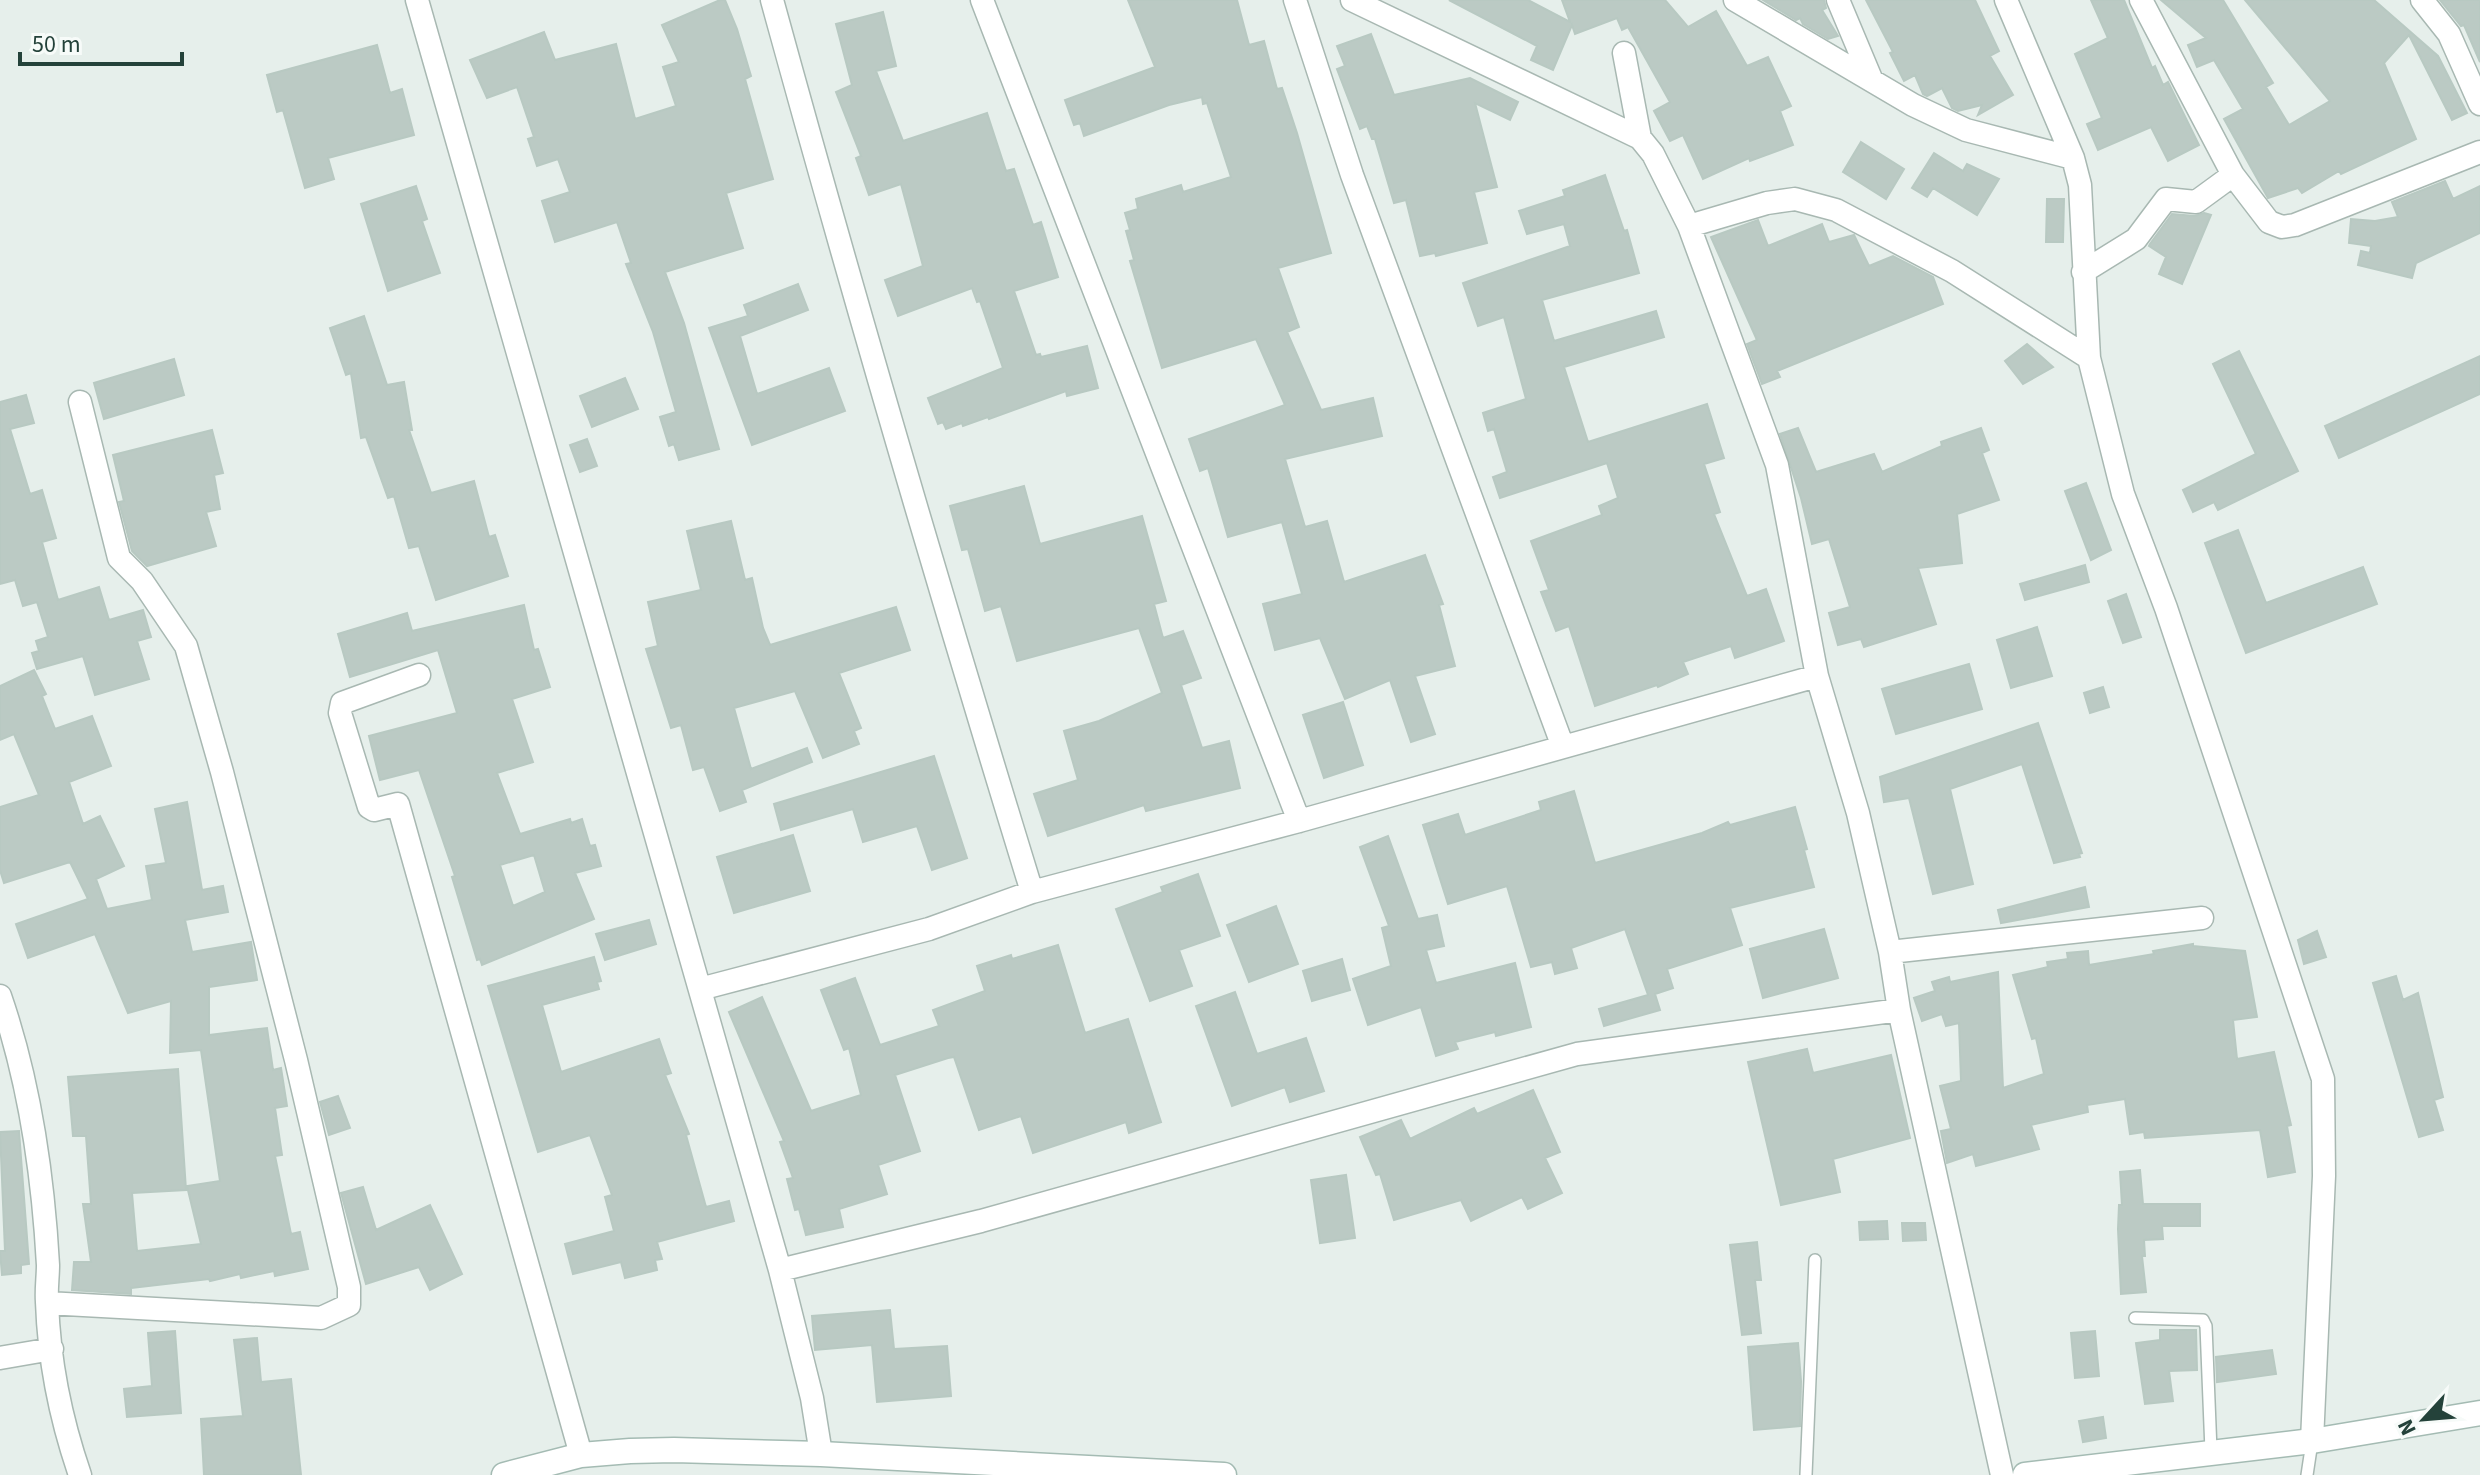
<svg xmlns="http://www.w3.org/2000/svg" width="2480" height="1475" viewBox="0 0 2480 1475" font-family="'Source Sans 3',sans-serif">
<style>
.building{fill:#bbcac4;stroke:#b8c9c2;stroke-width:2;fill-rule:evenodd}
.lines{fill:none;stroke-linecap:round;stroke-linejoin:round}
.service-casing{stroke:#a8b8b2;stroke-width:14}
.minor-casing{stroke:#a8b8b2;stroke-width:25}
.secondary-casing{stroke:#a4bbb3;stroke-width:27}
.service{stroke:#fff;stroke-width:11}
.minor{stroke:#fff;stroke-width:22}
.secondary{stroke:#fff;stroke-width:24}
</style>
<rect width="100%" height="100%" fill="#e6efeb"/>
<path class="building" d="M720 0H725L737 29 751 76 745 79 773 179 726 193 743 248 665 272 684 323 719 449 679 460 674 444 669 446 660 417 676 412 653 332 626 264 631 263 617 222 555 242 542 201 570 192 558 159 537 166 528 139 534 137 517 87 487 98 470 60 544 32 555 60 616 44 635 119 676 106 663 67 679 62 662 25Z
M1128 0H1237L1249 45 1264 41 1277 89 1282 88 1297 133 1331 253 1278 268 1299 327 1287 332 1321 410 1373 398 1382 436 1285 459 1305 527 1327 521 1344 582 1425 555 1443 604 1439 605 1455 666 1415 676 1435 734 1411 742 1390 680 1345 699 1320 638 1275 650 1263 604 1302 594 1282 522 1228 537 1208 468 1200 471 1189 439 1285 405 1256 339 1162 368 1130 261 1134 260 1126 231 1130 230 1125 213 1138 209 1136 199 1181 185 1183 192 1231 177 1207 103 1203 104 1202 97 1169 105 1084 136 1080 123 1074 125 1065 100 1155 67Z
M1449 0H1528L1570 22 1562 0H1665L1688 27 1716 11 1747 66 1768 57 1791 106 1780 111 1793 145 1750 161 1749 158 1703 179 1683 135 1670 141 1654 111 1670 102 1628 27 1622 30 1617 18 1575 34 1572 25 1553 70 1531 60 1537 46Z
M1763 0H1824L1826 8 1822 10 1838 36 1828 39 1803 24 1800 18 1796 20Z
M1866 0H1975L1999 51 1990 56 2013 95 1978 115 1982 105 1958 111 1952 108 1942 88 1927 96 1923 94 1915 75 1904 81 1890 53 1893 52Z
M2091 0H2124L2152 68 2155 66 2163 85 2168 82 2199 145 2168 161 2151 127 2098 150 2087 124 2102 118 2075 54 2108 38Z
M2161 0H2223L2273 83 2266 87 2289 125 2330 101 2245 0H2374L2438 56 2467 113 2452 120 2409 35 2384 63 2416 139 2341 174 2339 171 2302 193 2298 188 2268 198 2224 119 2243 109 2214 60 2197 67 2188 45 2206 38Z
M2440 0H2480V62L2464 25 2461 26Z
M883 12 896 66 876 71 903 141 987 113 1006 171 1014 169 1033 225 1041 222 1058 277 1014 291 1036 355 1040 354 1041 357 1087 346 1098 388 1067 396 1066 391 989 419 988 417 963 426 962 423 946 429 943 422 938 424 928 398 1003 368 980 301 977 302 972 288 898 316 885 280 923 266 901 184 869 195 856 158 861 156 836 92 852 85 836 24Z
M1371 34 1394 95 1470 78 1518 102 1510 120 1475 103 1497 187 1474 192 1487 243 1436 256 1435 253 1420 256 1406 200 1394 203 1375 139H1372L1367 126 1360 129 1337 69 1345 66 1337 46Z
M377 45 390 93 402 89 414 135 328 158 334 179 305 188 283 110 277 112 267 75Z
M1861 142 1904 169 1886 199 1843 172Z
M1934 153 1963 171 1967 164 1999 179 1977 215 1933 188 1927 197 1912 188Z
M1605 175 1624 231 1627 230 1639 273 1542 300 1554 341 1656 311 1664 337 1564 367 1588 442 1707 404 1724 458 1704 464 1720 512 1714 514 1747 596 1766 589 1784 641 1735 658 1731 646 1683 662 1688 674 1658 687 1657 685 1595 706 1569 626 1556 631 1541 592 1549 590 1531 541 1602 515 1599 506 1618 498 1607 463 1500 498 1493 477 1507 472 1494 429 1488 431 1483 413 1526 399 1504 317 1478 326 1463 283 1570 246 1564 224 1527 234 1519 211 1565 196 1563 190Z
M2445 181 2453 199 2480 186V233L2416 263 2412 278 2358 265 2361 251 2370 253 2371 246 2349 243 2351 219 2375 221 2398 217 2392 202Z
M416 186 427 219 422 221 440 273 388 291 361 204Z
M2047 199H2064L2063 242H2046Z
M2204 213 2211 215 2182 284 2159 274 2166 257 2149 246 2150 244 2172 214 2195 216Z
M1758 220 1768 246 1822 224 1829 242 1854 235 1869 266 1893 256 1933 277 1943 304 1777 371 1780 377 1762 384 1747 344 1757 340 1711 237Z
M798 284 808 310 740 336 757 394 829 368 845 411 752 445 709 328 748 316 744 305Z
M364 316 387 385 404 382 412 430H409L431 493 474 481 489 537 495 535 508 576 436 600 419 546 409 548 394 496 388 498 366 437 361 438 351 373 346 375 330 328Z
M2027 344 2053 367 2023 384 2005 361Z
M2239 351 2298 471 2218 510 2214 502 2193 512 2183 490 2256 454 2213 364Z
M2480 356V394L2339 458 2325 426Z
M174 359 184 395 104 419 94 383Z
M625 378 638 409 592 427 580 396Z
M26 395 34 423 10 429 30 494 42 490 56 538 42 542 58 600 99 587 109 620 143 610 151 637 137 641 149 679 95 695 83 656 37 669 32 653 39 651 36 641 48 637 37 602 23 606 15 580 0 584V402Z
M1798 428 1816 472 1874 454 1882 472 1942 446 1941 442 1981 428 1989 450 1982 453 1999 500 1957 514 1962 563 1918 568 1936 624 1864 647 1861 639 1838 645 1829 613 1850 607 1829 539 1812 544 1801 498 1780 434Z
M212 430 223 473 214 475 220 509 206 512 216 546 147 566 132 551 119 502 124 501 113 455Z
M587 439 597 466 580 472 570 445Z
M2086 483 2111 550 2091 560 2065 491Z
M1024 486 1040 544 1142 516 1166 601 1154 604 1163 638 1183 631 1201 678 1181 685 1202 748 1229 741 1240 788 1146 811 1144 805 1048 836 1034 794 1078 780 1064 731 1099 721 1162 693 1139 628 1017 661 1001 606 985 611 968 549 962 550 950 506Z
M731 521 745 580 752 578 763 628 770 645 896 607 910 650 839 673 861 728 854 731 859 744 823 758 795 691 734 708 751 769 807 748 812 762 742 790 746 802 720 811 704 767 693 770 681 725 671 728 646 649 658 646 648 602 701 590 687 531Z
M2238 530 2266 603 2363 567 2377 604 2246 653 2205 543Z
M2085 565 2089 582 2025 600 2020 584Z
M2126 594 2141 637 2123 643 2108 601Z
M524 605 534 650 538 649 550 687 512 699 533 762 497 773 520 834 570 819 571 823 582 819 590 846 595 845 601 866 575 873 594 919 482 965 480 959 477 960 452 877 455 876 419 770 380 780 369 736 457 713 438 650 350 677 338 634 407 613 412 631ZM534 855 545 892 513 906 500 865Z
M2037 627 2052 676 2011 688 1997 640Z
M1969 664 1982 709 1896 734 1882 689Z
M34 670 46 694 42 696 55 729 92 716 111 766 69 782 83 824 100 816 124 866 96 879 107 909 152 900 146 866 166 863 155 809 187 802 202 890 223 886 228 912 185 920 192 952 251 942 257 980 209 987V1035L267 1028 273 1070 281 1068 287 1106 275 1108 282 1155 275 1156 291 1234 300 1232 308 1269 275 1276 274 1271 241 1278 240 1274 210 1281 209 1279 131 1288V1294L72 1290 74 1262H91L83 1204H91L86 1136H73L68 1077 178 1069 186 1190 132 1193 137 1251 201 1244 187 1186 220 1181 201 1050 170 1053 171 1001 128 1013 95 934 28 958 16 924 88 899 70 862 4 883 0 870V807L39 795 14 734 0 740V686Z
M2103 687 2109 707 2090 713 2084 693Z
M1343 702 1363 765 1324 778 1303 715Z
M2038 723 2082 853 2079 854 2080 857 2054 863 2022 764 1950 789 1973 884 1933 894 1909 798 1884 802 1880 777Z
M934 756 967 858 932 870 917 826 863 842 853 809 781 830 774 804Z
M1574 791 1595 863 1702 833 1728 822 1730 825 1795 807 1807 849 1804 850 1814 887 1730 908 1742 945 1667 969 1673 988 1655 994 1660 1010 1604 1026 1599 1009 1648 995 1625 929 1571 948 1577 968 1555 974 1552 962 1531 967 1507 886 1448 904 1423 825 1458 814 1465 835 1541 810 1539 802Z
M793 835 810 891 734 913 717 857Z
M1388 836 1418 919 1437 915 1444 946 1426 950 1436 983 1515 963 1531 1027 1496 1036 1495 1032 1455 1042 1458 1049 1436 1056 1421 1007 1368 1025 1353 979 1391 966 1382 928 1389 926 1360 847Z
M1198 874 1220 936 1179 950 1192 986 1150 1001 1116 909 1163 892 1161 887Z
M2085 887 2089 907 2001 923 1998 910Z
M1276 906 1298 964 1249 982 1227 925Z
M649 920 656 944 605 960 596 934Z
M1824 929 1838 978 1763 998 1750 949Z
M2317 931 2326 957 2304 964 2298 940Z
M2193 944V946L2245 951 2257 1017 2233 1020 2237 1059 2274 1052 2291 1125 2287 1126 2295 1172 2268 1177 2260 1130 2145 1138 2144 1132 2130 1134 2125 1099 2087 1105 2088 1112 2031 1125 2039 1149 1976 1166 1973 1154 1947 1163 1941 1131 1951 1129 1940 1086 1961 1081 1959 1023 1946 1026 1942 1014 1922 1021 1914 998 1935 991 1932 982 1949 977 1950 982 1998 972 2003 1088 2044 1074 2036 1038 2032 1039 2013 975 2048 967 2047 962 2068 959 2067 953 2088 951 2089 965 2154 954 2153 951Z
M1058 945 1085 1033 1128 1019 1161 1122 1129 1133 1126 1122 1033 1153 1021 1116 979 1130 954 1057 948 1058 895 1075 920 1151 878 1165 887 1194 839 1209 843 1227 806 1235 799 1209 795 1210 787 1179 793 1178 780 1142 784 1141 729 1012 762 997 811 1111 861 1095 849 1048 844 1050 821 990 855 978 880 1045 939 1026 933 1010 985 991 977 966 1011 955 1012 959Z
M594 957 601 981 597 982 599 989 542 1005 561 1072 659 1039 671 1073 665 1075 689 1134 686 1135 706 1207 729 1201 734 1221 657 1242 662 1259 655 1260 657 1270 625 1278 621 1262 573 1274 565 1244 614 1231 605 1197 612 1195 590 1135 538 1152 488 986Z
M1342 959 1350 990 1312 1001 1303 971Z
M2396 976 2403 1000 2418 993 2443 1097 2434 1100 2443 1130 2419 1137 2373 983Z
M1235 992 1257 1054 1306 1038 1324 1091 1290 1102 1285 1087 1232 1106 1196 1006Z
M1807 1049 1813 1073 1891 1055 1910 1138 1833 1159 1840 1192 1781 1205 1748 1062Z
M1533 1090 1560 1152 1545 1158 1562 1193 1528 1209 1522 1197 1471 1221 1461 1200 1394 1220 1380 1174 1376 1175 1360 1137 1401 1120 1410 1139 1474 1108 1477 1114Z
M338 1096 350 1128 329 1135 320 1102Z
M19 1131 29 1264 21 1265V1273L2 1275 0 1251H5L0 1132Z
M2140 1170 2143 1204H2200V1226H2162L2163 1239 2144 1240 2145 1256H2142L2146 1292 2121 1294 2118 1229 2119 1205H2122L2120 1172Z
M1346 1175 1355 1238 1320 1243 1311 1180Z
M363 1187 376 1230 430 1205 462 1274 430 1290 419 1267 366 1284 341 1193Z
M1887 1221 1888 1239 1860 1240 1859 1222Z
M1902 1223H1925L1926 1240 1903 1241Z
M1757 1242 1761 1280H1755L1761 1333 1742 1335 1730 1245Z
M890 1310 894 1349 947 1346 951 1396 877 1402 872 1345 815 1350 812 1316Z
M2160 1330H2196L2197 1370 2169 1371 2173 1401 2145 1404 2136 1343 2160 1340Z
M175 1331 181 1413 127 1417 124 1389 152 1386 148 1333Z
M2095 1331 2099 1376 2075 1378 2071 1333Z
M257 1338 261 1382 291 1379 301 1475H204L201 1419 243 1416 234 1340Z
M1798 1343 1801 1381 1800 1426 1754 1430 1748 1347Z
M2272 1350 2276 1374 2217 1382 2216 1357Z
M2103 1417 2106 1438 2083 1442 2079 1421Z"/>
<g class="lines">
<g class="service-casing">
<path id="service" d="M2135 1318 2203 1320 2206 1326 2211 1451
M1806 1475 1815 1260
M2307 1475 2312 1442"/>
</g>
<g class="minor-casing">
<path id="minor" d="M417 0 780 1270 812 1398 821 1454
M772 0C854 299 941 596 1032 892
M982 0 1299 821
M1295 0 1352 175 1563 747
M1352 0 1640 138 1653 154 1689 226 1777 465 1817 676 1858 813 1890 952 1899 1010 2002 1475
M1735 0 1913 105 1966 130 2073 158
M1838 0 1872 81
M2006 0 2073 158 2080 185 2089 358 2123 494 2166 608 2323 1079 2324 1176 2312 1441
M2141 0 2233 175 2269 222 2282 227 2295 225 2480 152
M2422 0 2449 34 2480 104
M1624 53 1640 138
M1689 226 1767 203 1795 199 1836 210 1952 271 2089 358
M2083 272 2136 239 2166 199 2196 202 2233 175
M419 675 342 703 340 713 369 807 374 810 398 804 581 1455
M1890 952 2202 918
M700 989 929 929 1032 892 1299 821 1817 676
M0 996C30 1083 43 1174 48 1265 48 1277 46 1290 47 1302 49 1361 61 1420 80 1475
M780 1270 981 1221 1577 1054 1899 1010
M47 1303 321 1318 349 1305V1287L296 1060 222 772 186 646 142 581 119 558 80 402
M0 1358 52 1349"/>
</g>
<g class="secondary-casing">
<path id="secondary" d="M504 1475 581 1455 630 1451 674 1450 821 1454 1224 1475
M2025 1475 2312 1441 2480 1413"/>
</g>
<use href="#service" class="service"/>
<use href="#minor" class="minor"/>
<use href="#secondary" class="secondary"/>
</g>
<g transform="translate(2424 1419) rotate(244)" stroke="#f7fbf9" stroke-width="6" paint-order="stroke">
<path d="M0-6L14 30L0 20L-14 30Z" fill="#24423a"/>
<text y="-12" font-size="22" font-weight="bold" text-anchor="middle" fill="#24423a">N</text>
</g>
<path d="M20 52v12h162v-12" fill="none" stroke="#24423a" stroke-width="4"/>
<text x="32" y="52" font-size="24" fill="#24423a" stroke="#f7fbf9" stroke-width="6" paint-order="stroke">50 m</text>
</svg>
